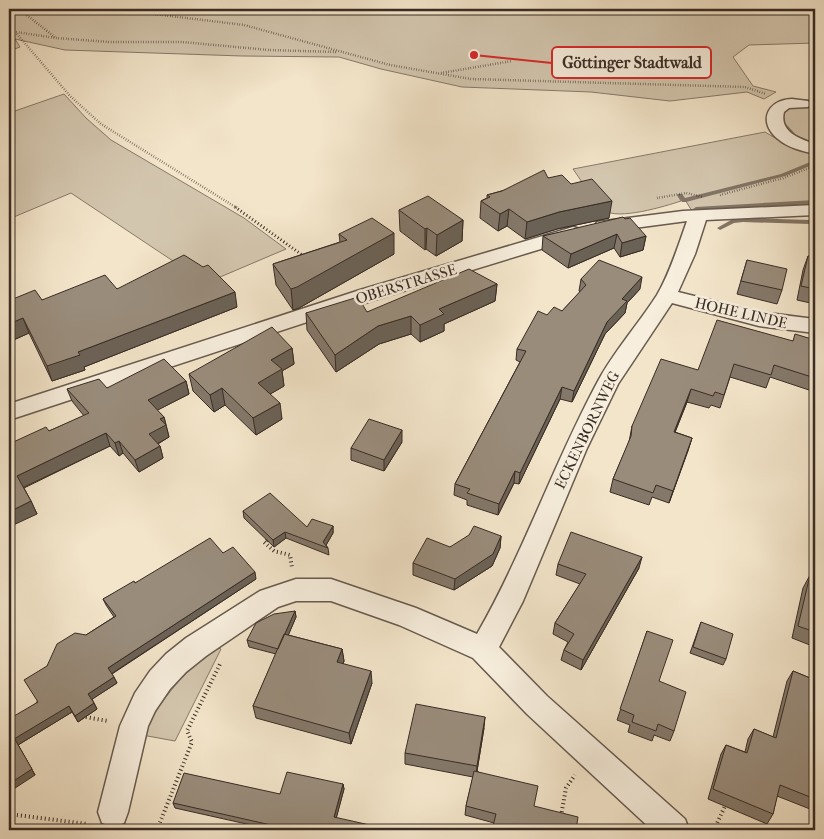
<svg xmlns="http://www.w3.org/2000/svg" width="824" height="839" viewBox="0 0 824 839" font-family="'IM FELL French Canon',serif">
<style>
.green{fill:#d3c6ae;stroke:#86796a}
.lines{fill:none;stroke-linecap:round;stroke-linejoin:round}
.stream{fill:#827566;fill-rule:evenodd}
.street-casing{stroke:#675a4e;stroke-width:3}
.path-far2{stroke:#382c25;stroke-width:2.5;stroke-dasharray:0.5 2;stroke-linecap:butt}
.path-far1{stroke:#382c25;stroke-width:3;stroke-dasharray:1 2.5;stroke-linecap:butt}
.path{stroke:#382c25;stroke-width:4;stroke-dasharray:1 3;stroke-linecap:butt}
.street{fill:#f7eedd;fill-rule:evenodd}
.wall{fill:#84786a;stroke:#382c25}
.shaded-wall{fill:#6b6256;stroke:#382c25}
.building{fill:#998c7b;stroke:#382c25}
.labels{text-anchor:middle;stroke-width:5;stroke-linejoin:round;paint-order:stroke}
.street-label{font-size:15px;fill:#382c25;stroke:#f7eedd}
.leader{fill:none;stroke:#d62828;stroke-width:2}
.callout-dot{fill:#d62828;stroke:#f7eedd;stroke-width:2}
.callout{fill:#f7eedd;stroke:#d62828;stroke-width:2}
.callout-label{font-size:16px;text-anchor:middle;font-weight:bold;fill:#382c25}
</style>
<rect width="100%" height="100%" fill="#f3e5ca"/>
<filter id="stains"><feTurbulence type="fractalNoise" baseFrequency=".004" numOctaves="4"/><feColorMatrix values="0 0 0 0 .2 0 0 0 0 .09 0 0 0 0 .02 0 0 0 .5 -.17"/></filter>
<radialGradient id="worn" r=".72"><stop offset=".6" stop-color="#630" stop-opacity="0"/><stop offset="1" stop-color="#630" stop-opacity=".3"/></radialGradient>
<path class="green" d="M9 9H815V43L749 45 733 57 753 86 776 92 764 99 747 92 670 101 591 92 462 87 381 69 339 57 242 56 65 50 15 39 20 47 9 51Z
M64 94 86 118 111 140 244 218 286 249 206 283 71 193 9 219V113Z
M787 100H815V146L801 141 786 132 782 115 786 110Z
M765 132 787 145 815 154V205L692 211 682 195 678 196 681 201C666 206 617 221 604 210 595 203 581 180 573 169Z
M215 647 221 649 175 741 142 735C163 697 182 674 215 647Z"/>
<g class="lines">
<path class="stream" d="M784 123 786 124 796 135 815 143V147L792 137 781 125Z
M815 160V164L785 176 686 202H682L677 195 678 194H682L685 198 781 174Z
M815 200V204L696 211 693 209 696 207Z
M743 218 810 220 813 222 810 224 743 222 734 223 720 230 717 228 731 220Z"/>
<g class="street-casing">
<path id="street" d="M792 99 808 101 810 104 808 107 789 108 784 112C779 132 800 139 815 144V154C803 151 788 148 778 139 758 123 766 100 792 99Z
M815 205V215L706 220 695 254 678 292 759 312 815 319V333L759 326 672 303 618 384 587 448 523 601 499 647 547 696 685 819 689 830H652L527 714 473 658 399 625 331 601H296L278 607 206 656 186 672 170 689 155 711 148 726 128 812 124 823 113 827 102 823 98 812 120 726 135 693 150 671 166 654 186 638 260 591 296 579H331L416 608 477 634C523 554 553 465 597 383 613 352 638 325 657 295 670 273 678 246 687 221L604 232 597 230 595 226 597 222 683 211Z
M573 227 580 229 582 233 580 237 374 300 9 420V404L360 290Z"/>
</g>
<path class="path-far2" d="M19 9 56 38
M113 9 244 25 390 65 471 79 745 87 766 94
M9 31 56 38 109 42H182L269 50 337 52
M17 34 70 96 101 124 237 208
M441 73 512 61
M720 195 783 178 812 167
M657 198 686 193 703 197"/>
<path class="path-far1" d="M235 207 305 257"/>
<path class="path" d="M267 540 264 542 274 551 290 555 292 568
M84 714 85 717 108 721
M9 814 87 824
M561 816 566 788 575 775
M75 830 86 825
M157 830 192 742 187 731 221 662
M714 830 725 806"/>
<use href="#street" class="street"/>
</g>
<path class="wall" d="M548 178 571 184 609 218 557 229 525 239 507 226 498 231 480 218 481 201 487 198V195Z
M399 210 463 220 462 241 436 256 426 249 425 250 400 231Z
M625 219 646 236 643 250 620 257 614 248 568 268 542 250 543 236Z
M339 234 394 254 299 308 293 310 276 285 273 264 340 242Z
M808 256 815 258V304L797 300 803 270Z
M747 260 782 290 777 304 737 294Z
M581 279 640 289 627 303 625 313 605 334 572 402 560 399 519 484 514 483 498 515 467 505V500L454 495 455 484 520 362 516 360 517 349 547 315 562 311 580 292 579 291Z
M497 284 495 301 444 324V331L420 342 411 334 379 344 336 372 307 330 306 313 367 312Z
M117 289 237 307 84 367 85 370 52 381 29 333 9 342V295L13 299 42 300Z
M815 340V392L770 377 766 388 730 377 720 408 711 405 709 408 687 402 675 432 692 438 669 503 652 497 649 505 610 492 613 479 629 442 632 426 698 370 793 341Z
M292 348 294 364 282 371 284 386 270 394 282 419 256 435 225 405 214 412 193 391 189 374Z
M186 381 189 394 157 410 164 417 169 437 158 444 160 446 163 458 139 472 123 453 119 456 110 446 24 488 31 501 37 514 9 468V444L49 431 84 416 72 401 67 389 107 388Z
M402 442 384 471 351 460V448Z
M243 511 307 527 333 526V533L326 545 328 548 329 555 286 538 274 547 244 518Z
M501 536 500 548 492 566 454 590 413 575V563L450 547Z
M223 553 256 579 112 674 117 683 92 699 97 709 78 722 72 712 18 745 35 775 9 729 37 702 47 666 86 635 114 617 106 605 103 599 135 583Z
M558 564 639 568 581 670 561 660 564 650 568 642 553 634 555 623 580 584 556 575Z
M810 575 815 577V647L792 638 803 588Z
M295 611 296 617 288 635 342 649 344 661 343 664 372 683 351 744 256 718 253 706 276 654 249 647 247 640Z
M701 622 726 659 723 665 690 653Z
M647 631 659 681 674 731 670 741 654 735 652 741 628 732 630 725 617 720Z
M793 671 815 680V803L810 809 777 796 773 814 767 824 708 799 721 754 726 745 745 752 748 739 754 729 773 737 787 681Z
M484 728 477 771 534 806 494 823 465 815 466 806 473 777 405 764V753Z
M343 784 344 789 336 818 269 829 175 808 173 803 280 794Z"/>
<path class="shaded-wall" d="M612 201 609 218 557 229 525 239 527 222 559 212Z
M509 209 507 226 498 231 500 214Z
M463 220 462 241 436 256 437 235Z
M427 228 426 249 425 250V229Z
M394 233V254L299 308 293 310 291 289Z
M617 234 614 248 568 268 571 254Z
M646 236 643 250 620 257 622 243Z
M642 277 640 289 627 303 625 313 605 334 572 402 574 391 607 322 622 299Z
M497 284 495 301 444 324V331L420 342V325L439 309Z
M235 292 237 307 84 367 85 370 52 381 47 366 78 352Z
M411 316V334L379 344 336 372 335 355 378 326Z
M23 318 29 333 9 342V324Z
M292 348 294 364 282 371 284 386 260 400 258 383 271 360Z
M186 381 189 394 152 413 148 400Z
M562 387 560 399 519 484 520 473Z
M222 388 225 405 214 412 210 395Z
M691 389 687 402 670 445 674 432Z
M280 403 282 419 256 435 253 418Z
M164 417 169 437 153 446 149 434 160 419Z
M402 430V442L384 471V460Z
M106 433 110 446 22 488 17 476Z
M692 438 688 451 669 503 673 491Z
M119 441 123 453 119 456 115 443Z
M160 446 163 458 139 472 135 460Z
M515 471 514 483 498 515 499 504Z
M31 501 37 514 9 527V512Z
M333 526V533L325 547 323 542Z
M285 532 286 538 274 547 273 540Z
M501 536 500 548 492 566 454 590 455 579Z
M642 557 639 568 581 670 583 660Z
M255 572 256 579 111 674 108 668Z
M295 611 296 617 280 655 278 649Z
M342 649 344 661 339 674 337 662Z
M371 671 372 683 351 744 349 733Z
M114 677 117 683 91 700 88 694Z
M94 703 97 709 78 722 75 716Z
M69 706 72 712 18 745 35 775 9 792V729Z
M485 717 484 728 476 777 477 766Z
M343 784 344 789 335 823 334 817Z"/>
<path class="building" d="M544 170 548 178 562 175 571 184 592 179 612 201 559 212 527 222 509 209 500 214 481 201 490 197 487 195 502 191Z
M428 196 463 220 437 235 427 228 425 229 399 210Z
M623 217 625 219 630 218 646 236 622 243 617 234 571 254 543 236Z
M372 218 394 233 297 287 291 289 273 264 347 240 339 234Z
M184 255 203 267 208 265 235 292 78 352 80 355 47 366 23 318 9 324V295L13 299 35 290 42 300 105 275 117 289Z
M808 256 815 258V289L801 286Z
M599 260 642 277 622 299 627 301 607 322 574 391 562 387 520 473 515 471 499 504 467 493 470 489 455 484 526 351 517 349 538 311 547 315 554 307 562 311 586 285 581 279Z
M747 260 787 269 782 290 741 281Z
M469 269 497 284 439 309 444 314 420 325 411 316 378 326 335 355 306 313 358 297 367 312Z
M717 320 793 341 795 334 815 340V378L774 365 771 375 734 364 724 395 715 392 713 396 691 389 674 432 692 438 673 491 656 485 653 493 613 479 631 436 632 426 661 359 698 370Z
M272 327 292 348 271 360 282 369 258 383 280 403 253 418 222 388 210 395 189 374Z
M164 359 186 381 148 400 164 417 160 419 166 425 149 434 160 446 135 460 119 441 115 443 106 433 17 476 31 501 9 512V475L14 473 9 465V444L46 427 49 431 89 413 67 389 99 379 107 388Z
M369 419 402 430 384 460 351 448Z
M270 493 307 527 312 519 333 526 323 542 328 548 285 532 273 540 243 511Z
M474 526 501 536 493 554 455 579 413 563 427 538 450 547 469 535Z
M571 532 642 557 583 660 564 650 574 634 555 623 586 574 558 564Z
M210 538 223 553 233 547 255 572 108 668 114 677 88 694 94 703 75 716 69 706 14 739 9 728V719L38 702 24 680 47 666 57 644 75 633 86 635 116 616 103 599 134 581 135 583Z
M810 575 815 577V632L798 626Z
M295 611 278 649 247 640 256 623 274 614Z
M701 622 733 634 726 659 693 647Z
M647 631 673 640 659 681 686 692 674 731 658 724 656 731 632 722 634 715 620 709Z
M284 634 342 649 337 662 371 671 349 733 253 706Z
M793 671 815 680V799L780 785 773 814 713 789 726 745 747 753 754 729 776 738Z
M416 704 485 717 477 766 405 753Z
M9 729 32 769 9 784Z
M474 771 538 786 534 806 578 817 576 830H492L496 814 466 806Z
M287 772 343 784 334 817 392 830H269L271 825 173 803 184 773 280 794Z"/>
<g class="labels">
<g class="street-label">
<text transform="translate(406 284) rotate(-17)" y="5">OBERSTRASSE</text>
<text transform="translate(741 313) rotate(13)" y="5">HOHE LINDE</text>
<text transform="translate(587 430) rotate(-64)" y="5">ECKENBORNWEG</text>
</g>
</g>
<path class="leader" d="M474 55L552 63"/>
<circle class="callout-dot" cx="474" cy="55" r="5"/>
<rect class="callout" x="552" y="47" width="159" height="31" rx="5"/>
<g class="callout-label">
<text x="632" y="68">Göttinger Stadtwald</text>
</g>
<rect width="824" height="839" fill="none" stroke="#f3e5ca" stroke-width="30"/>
<rect x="10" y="10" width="804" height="819" fill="none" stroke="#382c25" stroke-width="2.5"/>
<rect x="15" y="15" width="794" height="809" fill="none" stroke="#382c25"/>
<rect width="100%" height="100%" filter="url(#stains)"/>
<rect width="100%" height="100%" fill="url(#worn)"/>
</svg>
